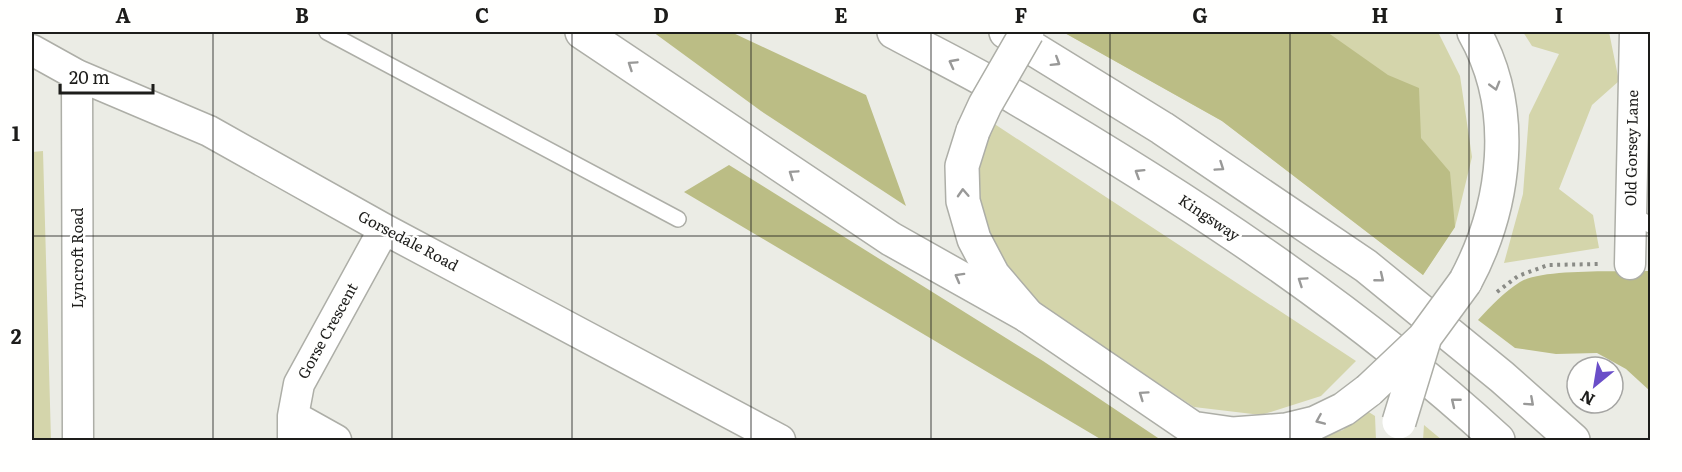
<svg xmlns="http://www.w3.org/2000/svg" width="1682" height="472" viewBox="0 0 1682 472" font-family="Literata,serif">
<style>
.green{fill:#d4d5ab}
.forest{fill:#bbbd85}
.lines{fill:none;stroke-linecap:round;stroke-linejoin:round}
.service-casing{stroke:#adaea7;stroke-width:18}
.minor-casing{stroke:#adaea7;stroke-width:33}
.primary-casing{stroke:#adaea7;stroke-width:36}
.trunk-casing{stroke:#adaea7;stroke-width:36}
.path{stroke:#8a8b86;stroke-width:4;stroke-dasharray:3 4.5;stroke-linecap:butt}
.service{stroke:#fff;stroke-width:15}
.minor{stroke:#fff;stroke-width:30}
.primary{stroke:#fff;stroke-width:33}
.trunk{stroke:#fff;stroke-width:33}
.primary-bridge-casing{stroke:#adaea7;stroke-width:36;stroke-linecap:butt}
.primary-bridge{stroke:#fff;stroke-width:33}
.oneway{stroke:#999998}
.grid{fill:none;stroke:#1d1d1b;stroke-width:1.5;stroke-opacity:0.55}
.labels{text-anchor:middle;stroke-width:5;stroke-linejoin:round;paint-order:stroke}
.street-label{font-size:15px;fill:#1d1d1b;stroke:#fffffe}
.neatline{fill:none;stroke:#1d1d1b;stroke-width:2}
.grid-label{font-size:20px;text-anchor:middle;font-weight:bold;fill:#1d1d1b}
</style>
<rect width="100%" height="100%" fill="#ebece5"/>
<path class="green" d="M1063 32H1438L1460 76 1472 157 1455 227 1423 275 1222 121Z
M1523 32H1609L1619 81 1592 105 1559 189 1593 215 1599 248 1504 263 1523 194 1529 115 1559 54 1532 46Z
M993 123 1356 361 1321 396 1261 415 1194 407 1026 296 989 257 975 204 978 154Z
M43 151 51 440H32V152Z
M1364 409 1375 416 1376 440H1311L1343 430Z
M1424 425 1442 440H1423Z"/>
<path class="forest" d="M653 32H731L866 95 906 206 761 111Z
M1063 32H1327L1388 75 1419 88 1421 138 1450 172 1455 227 1423 275 1222 121Z
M729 165 1043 361 1161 440H1102L684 192Z
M1650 271V391L1626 369 1597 353 1556 354 1515 348 1478 320C1491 306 1504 292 1520 282 1542 268 1622 272 1650 271Z"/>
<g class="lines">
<g class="service-casing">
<path id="service" d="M327 32 678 219
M1631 213 1650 225"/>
</g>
<g class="minor-casing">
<path id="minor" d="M32 50 77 75 209 131 384 229 780 440
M77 75 78 440
M1630 264 1635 32
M293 416 336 440
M293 440V416L299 384 384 229"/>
</g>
<g class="primary-casing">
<path id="primary" d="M973 131 962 166 963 201 974 239 993 275 1028 316 1210 440
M1465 282C1506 206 1518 109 1474 32
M1191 428 1233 434 1286 430 1315 423 1344 409 1369 390"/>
</g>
<g class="trunk-casing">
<path id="trunk" d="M582 32 891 239 1028 316
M894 32C935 54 978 75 1018 99 1188 199 1353 307 1498 440
M1006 32 1162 128 1366 266 1502 377 1573 440"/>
</g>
<path class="path" d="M1497 292 1518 276 1548 265 1599 264"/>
<use href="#service" class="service"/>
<use href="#minor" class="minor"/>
<use href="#primary" class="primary"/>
<use href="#trunk" class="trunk"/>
<g class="primary-bridge-casing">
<path id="primary-bridge" d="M973 131 985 105 1027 32
M1369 390 1424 338 1465 282
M1399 422 1424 340"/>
</g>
<use href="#primary-bridge" class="primary-bridge"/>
</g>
<defs><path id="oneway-chevron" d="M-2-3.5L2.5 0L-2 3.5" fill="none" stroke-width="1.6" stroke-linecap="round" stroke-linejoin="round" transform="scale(1.5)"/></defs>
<g class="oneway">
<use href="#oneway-chevron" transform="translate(1056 62) rotate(32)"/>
<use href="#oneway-chevron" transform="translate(953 63) rotate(-152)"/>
<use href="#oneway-chevron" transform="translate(632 65) rotate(-146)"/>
<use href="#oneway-chevron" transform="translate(1495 86) rotate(74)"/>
<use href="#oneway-chevron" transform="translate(1220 167) rotate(34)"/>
<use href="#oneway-chevron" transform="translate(1139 173) rotate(-148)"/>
<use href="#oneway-chevron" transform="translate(793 174) rotate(-146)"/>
<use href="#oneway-chevron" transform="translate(963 193) rotate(-93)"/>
<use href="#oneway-chevron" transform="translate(959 277) rotate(-151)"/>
<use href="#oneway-chevron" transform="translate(1380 278) rotate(39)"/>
<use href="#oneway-chevron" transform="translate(1302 281) rotate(-146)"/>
<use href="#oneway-chevron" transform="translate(1143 395) rotate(-145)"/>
<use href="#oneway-chevron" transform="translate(1455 402) rotate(-141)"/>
<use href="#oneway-chevron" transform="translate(1530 402) rotate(42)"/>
<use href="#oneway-chevron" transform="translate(1320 420) rotate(157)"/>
</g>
<path class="grid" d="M213 32V440M392 32V440M572 32V440M751 32V440M931 32V440M1110 32V440M1290 32V440M1469 32V440M32 236H1650"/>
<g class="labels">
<g class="street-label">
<text transform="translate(1632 148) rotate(-89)" y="5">Old Gorsey Lane</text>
<text transform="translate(1209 218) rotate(34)" y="5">Kingsway</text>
<text transform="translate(408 241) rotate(28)" y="5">Gorsedale Road</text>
<text transform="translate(78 258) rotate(-90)" y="5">Lyncroft Road</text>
<text transform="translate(328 331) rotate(-61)" y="5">Gorse Crescent</text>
</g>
</g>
<rect width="1682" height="472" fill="none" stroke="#fffffe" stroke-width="66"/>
<g transform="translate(1595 385) rotate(210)"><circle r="28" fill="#fffffe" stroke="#a5a5a3" stroke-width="1.5"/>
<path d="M0-4.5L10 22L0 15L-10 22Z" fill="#6a4ec8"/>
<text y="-9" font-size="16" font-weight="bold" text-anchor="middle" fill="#1d1d1b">N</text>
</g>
<path d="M60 84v9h93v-9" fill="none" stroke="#1d1d1b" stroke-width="3"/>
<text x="69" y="84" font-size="18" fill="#1d1d1b" stroke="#fffffe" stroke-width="4.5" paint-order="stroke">20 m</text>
<rect x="33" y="33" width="1616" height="406" class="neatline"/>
<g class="grid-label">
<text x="123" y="23">A</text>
<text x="302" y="23">B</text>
<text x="482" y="23">C</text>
<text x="661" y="23">D</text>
<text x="841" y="23">E</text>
<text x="1021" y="23">F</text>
<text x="1200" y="23">G</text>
<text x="1380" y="23">H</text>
<text x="1559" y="23">I</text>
<text x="16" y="141">1</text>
<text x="16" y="344">2</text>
</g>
</svg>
